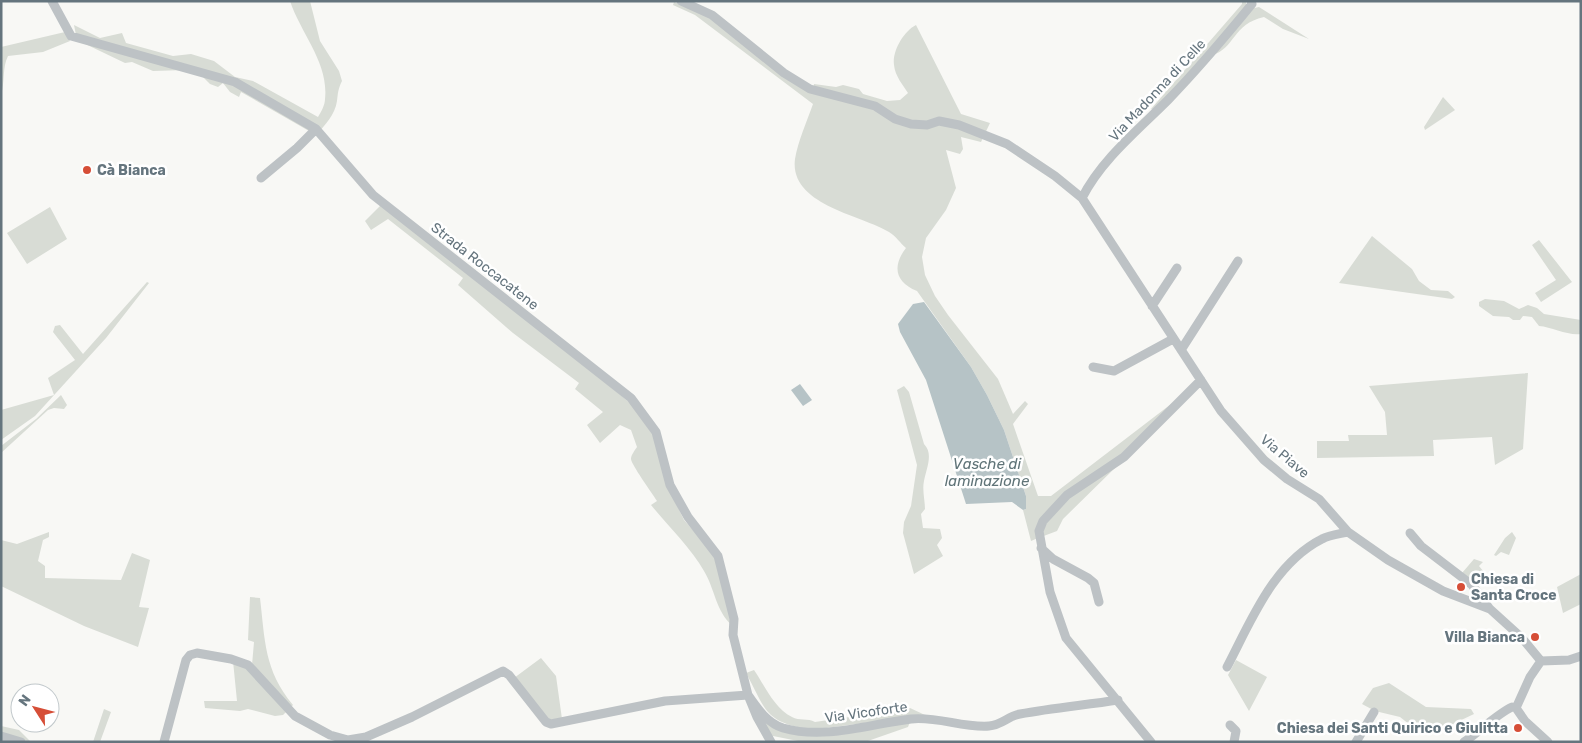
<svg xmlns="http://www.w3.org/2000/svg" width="1582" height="743" viewBox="0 0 1582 743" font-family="Rubik,sans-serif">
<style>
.green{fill:#d8dcd5}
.water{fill:#b6c3c6}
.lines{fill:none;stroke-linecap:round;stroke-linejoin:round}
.minor{stroke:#bdc2c5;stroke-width:9}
.poi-dot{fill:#d64e37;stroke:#fff;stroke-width:2}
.labels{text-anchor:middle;stroke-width:5;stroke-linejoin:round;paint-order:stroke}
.street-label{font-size:14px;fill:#65757e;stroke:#fff}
.poi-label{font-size:14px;font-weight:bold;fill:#65757e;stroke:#fff;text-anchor:start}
.water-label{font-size:15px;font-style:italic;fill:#607478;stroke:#fff}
</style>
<rect width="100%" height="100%" fill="#f8f8f5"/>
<path class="green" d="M290 1H310L320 41 339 71 342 81C338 89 338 93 337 101 335 115 325 125 316 135L241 92 239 97 230 92 223 83 218 87 210 84 201 75 185 70 153 71 132 62 125 63 77 40 74 25 100 38 122 33 126 43 173 56 191 54 214 61 235 77 253 81 318 117C321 112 325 105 325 99 329 63 301 34 290 1Z
M1242 1H1246V8L1155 111 1151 109 1242 4Z
M674 2 702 11 813 92 814 84 836 87 843 85 859 89 863 94 887 101 900 100 908 93C903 85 895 76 894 65 892 51 904 31 916 25L961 114 990 123 981 142 961 137 963 149 960 154 946 150 956 188 946 210 926 238 922 257 925 275 935 296 948 315 998 379 1013 414 1025 401 1028 404 1013 424 1038 496H1051L1175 401 1122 454 1050 509 1038 538 1031 541 1023 510 1026 509V496L1004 430 987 395 971 367 917 291C895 282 892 266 906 248 900 243 896 236 889 232 861 215 789 205 795 159 798 141 807 121 813 104L695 15 673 5Z
M1259 7 1309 39 1283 29 1264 17C1232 24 1235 49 1212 55L1250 9Z
M65 32 70 41 43 52 8 56C2 68 5 82 1 95V47Z
M1443 97 1455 110 1425 130 1424 127Z
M381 205 616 391 631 404 654 436 670 491 684 520 716 556 732 625C716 612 715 589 704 571 691 548 668 526 651 505L657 501C652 493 631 464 631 459 631 455 635 450 637 447L631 430 620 425 600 443 587 425 603 412 575 389 579 383 513 333 458 285 463 278 388 219 371 230 365 221Z
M50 207 67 239 27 264 7 233Z
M1372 236 1412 269 1419 281 1431 290 1448 291 1455 297 1452 299 1339 283Z
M1539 240 1572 282 1541 302 1535 293 1556 280 1532 245Z
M147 282 149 283 106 338 35 416 1 440V410L54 395 48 378 75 360 53 332 55 326 60 325 83 354Z
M1485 299 1504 301 1519 309 1528 305 1537 308 1544 314 1581 320V334C1568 336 1552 327 1539 326L1532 317 1523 316 1520 320H1513L1509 317 1493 316 1479 306V302Z
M1528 373 1523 449 1495 465 1492 437 1433 440 1434 456 1317 458V441H1349L1348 435H1387L1385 412 1369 386Z
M904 386 909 392 924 444C934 454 926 469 924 481 922 489 925 501 925 509L921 514 923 528 940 529 942 538 937 545 943 556 914 574 903 533 904 522 911 506 917 465 897 390Z
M61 395 67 405 64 409 54 408 48 410 1 453V446L36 419Z
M1118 465 1063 519 1057 531 1041 537C1048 502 1090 483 1118 465Z
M49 532V537L43 540 38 561 45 566V578L121 580 132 553 150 560 139 607 149 608 138 647 84 626 1 586V540L17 544Z
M1512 532 1516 538 1509 555 1501 552 1496 556 1494 555 1505 538Z
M1474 559 1483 562 1479 566 1484 572 1478 584 1462 573Z
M1581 574V604L1563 613 1557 587Z
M250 597 260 598C265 640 264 670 293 705L283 715 275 716 248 709 240 711 205 708 204 701H237L233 661 252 665 254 642 248 640Z
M541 658 556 676 562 719 550 721 514 678Z
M1236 660 1267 677 1249 711 1228 675Z
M754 670C765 686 774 708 792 717 799 721 808 718 815 722L910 708 925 715 811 730C763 721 767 711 746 673Z
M1389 683 1426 707 1471 709 1474 714 1436 732 1426 733 1414 728 1400 717 1375 711 1362 704 1373 688Z
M104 709 111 712 100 742H93Z
M759 717 789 732 910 722 908 727 865 742H803L768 735Z
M1 726 19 730 31 742 1 735Z"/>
<path class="water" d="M924 302 971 367 987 395 1004 430 1026 496V509L1023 510 1012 502 966 504 926 380 900 332 898 324 913 304Z
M800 384 812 400 803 406 791 390Z"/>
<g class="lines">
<path class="minor" d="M52 1 71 36 235 82 316 129 373 195 631 398 656 432 670 485 688 517 718 556 734 619 733 635 748 695 757 717 771 742
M681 1 712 15 784 73 810 89 875 106 895 119 911 124 927 125 939 121 959 125 1007 144 1055 176 1082 198 1221 411 1264 460 1287 479 1319 499 1348 532 1388 560 1443 591 1490 609 1522 638 1541 661
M261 178 297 148 316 129
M1082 198C1101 160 1138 130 1168 100 1198 69 1225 37 1252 4L1251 1
M1152 306 1177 268
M1181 350 1238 261
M1093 367 1114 371 1173 339
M1410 533 1421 546 1472 585 1489 608
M1041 548 1053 559 1088 578 1094 583 1099 602
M1541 661 1569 660 1581 656
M1227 667C1251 621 1273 564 1322 539 1329 535 1339 534 1348 532
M1516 708 1530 677 1541 661
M1516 708 1525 721 1548 742
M1230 725 1236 731 1234 742
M1 736 21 742
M164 742 186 660 190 655 197 653 231 659 248 665 295 716 330 735 348 740 366 737 412 717 503 671 509 675 546 722 551 724 665 701 748 695C757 708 767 723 783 728 825 740 869 724 911 719 937 716 963 728 989 726 1002 725 1008 716 1020 714 1052 708 1086 705 1118 700
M1151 742 1066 638 1050 592 1039 531 1043 521 1067 495 1124 457 1201 380
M1356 742 1374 712
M1464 742C1480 731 1497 714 1512 707L1516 708"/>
</g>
<g class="poi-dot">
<circle cx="87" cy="170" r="5"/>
<circle cx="1461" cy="587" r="5"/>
<circle cx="1535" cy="637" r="5"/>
<circle cx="1518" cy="728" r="5"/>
</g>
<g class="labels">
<g class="street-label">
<text transform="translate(1157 90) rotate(-47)" y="5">Via Madonna di Celle</text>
<text transform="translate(485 266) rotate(38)" y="5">Strada Roccacatene</text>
<text transform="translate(1285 456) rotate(40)" y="5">Via Piave</text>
<text transform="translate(866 712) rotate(-8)" y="5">Via Vicoforte</text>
</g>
<g class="poi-label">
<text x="97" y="175">Cà Bianca</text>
<text x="1471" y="584">Chiesa di<tspan x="1471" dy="16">Santa Croce</tspan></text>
<text x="1525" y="642" text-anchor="end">Villa Bianca</text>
<text x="1508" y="733" text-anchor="end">Chiesa dei Santi Quirico e Giulitta</text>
</g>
<g class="water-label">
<text x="987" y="469">Vasche di<tspan x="987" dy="17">laminazione</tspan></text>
</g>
</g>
<rect width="1582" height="743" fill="none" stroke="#65757e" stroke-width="5"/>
<g transform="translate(35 708) rotate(306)"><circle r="24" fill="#ffffff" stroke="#c1c8cb"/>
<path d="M0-4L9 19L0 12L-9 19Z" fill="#d64e37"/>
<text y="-8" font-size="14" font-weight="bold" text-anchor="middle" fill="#65757e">N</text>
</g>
</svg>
